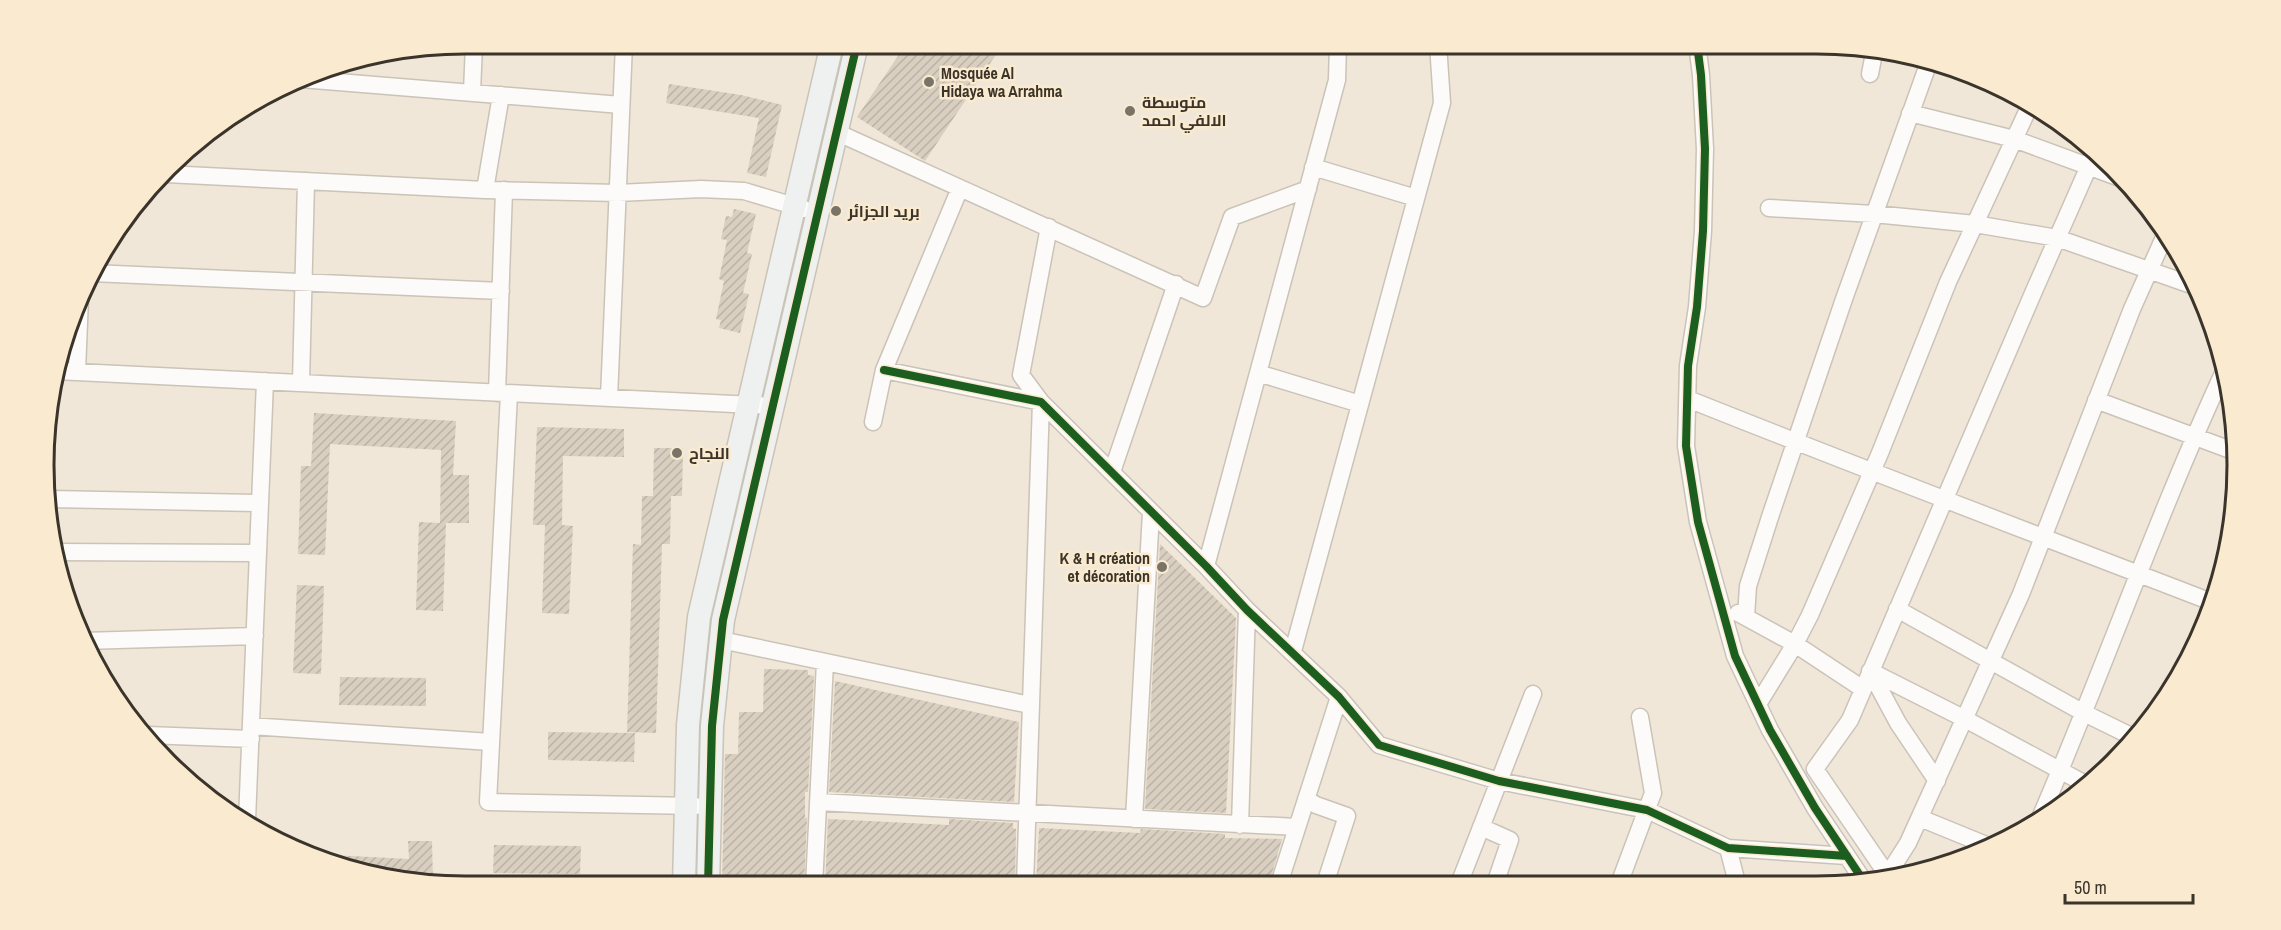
<svg xmlns="http://www.w3.org/2000/svg" width="2281" height="930" viewBox="0 0 2281 930" font-family="'Archivo Narrow',Cairo,sans-serif">
<style>
.building{fill:url(#building-hatch)}
.lines{fill:none;stroke-linecap:round;stroke-linejoin:round}
.street-casing{stroke:#cac3b8;stroke-width:19}
.secondary-casing{stroke:#cac3b8;stroke-width:25}
.street{stroke:#fdfbf9;stroke-width:16}
.secondary{stroke:#eef1ef;stroke-width:22}
.cycleway-casing{stroke:#faeacf;stroke-width:11}
.cycleway{stroke:#1b5e20;stroke-width:8}
.poi-dot{fill:#7a7367;stroke:#faeacf;stroke-width:2}
.labels{text-anchor:middle;stroke-width:5;stroke-linejoin:round;paint-order:stroke}
.poi-label{font-size:16px;font-weight:bold;fill:#3b342a;stroke:#faeacf;text-anchor:start}
.rim{fill:none;stroke:#3b342a;stroke-width:3}
</style>
<defs>
<pattern id="building-hatch" width="6" height="6" patternUnits="userSpaceOnUse" patternTransform="scale(1.5)"><rect width="6" height="6" fill="#d9cfc0"/><path d="M-1 1l2-2M0 6l6-6M5 7l2-2" fill="none" stroke="#bbb2a5"/></pattern>
</defs>
<rect width="100%" height="100%" fill="#f0e7d9"/>
<path class="building" d="M906 44H1003L925 161 857 117Z
M669 84 741 95 782 105 766 177 747 173 759 118 666 103Z
M734 209 756 214 747 253 752 254 743 293 749 294 740 333 719 328 721 320 716 319 724 281 719 279 727 240 721 239 726 216 732 217Z
M314 413 456 421 453 475H469V523H446L443 611 416 610 419 522 440 523 441 450 330 444 325 555 298 554 301 466H311Z
M537 427 624 429V457L563 456 562 525 573 526 569 614 542 613 545 525H533Z
M654 448H683L682 496H671L670 544H662L656 733 627 732 633 544 641 545 642 496H653Z
M1160 544 1236 618 1226 813 1145 809Z
M297 585 324 586 321 674 293 673Z
M764 669 808 670V675L814 676 808 792H805V818H807L804 886H722L725 754H738L739 712H763Z
M340 677 426 678V706L339 705Z
M835 681 1019 722 1014 802 829 792Z
M548 732 635 733 634 762 548 760Z
M828 819 949 825V819L1013 823V828L1016 829 1015 885 825 886Z
M1039 828 1140 833 1141 829 1225 834V838L1282 839 1269 884 1036 885Z
M408 841H432L433 881 331 864 332 855 409 859Z
M494 845 581 846 580 874 493 873Z"/>
<g class="lines">
<g class="street-casing">
<path id="street" d="M1697 44 1701 75 1705 149 1703 231 1697 307 1688 366 1686 446 1698 522 1735 656 1770 730 1815 808 1865 883
M1870 74 1874 53
M301 79 621 105
M472 92 474 44
M1910 113 2014 139 2123 179
M836 132 1203 298 1232 217 1308 189
M1313 167 1416 198
M166 174 485 190 618 193 701 189 744 191 804 209
M485 190 501 95
M1769 208 1874 214 1975 224 2057 238 2197 287
M92 273 501 291
M884 370 1041 402 1206 566 1247 610 1339 697 1379 745 1499 781 1647 810 1728 848 1847 856
M56 371 772 406
M77 371 80 298
M1258 373 1360 404
M301 383 306 181
M497 393 504 190
M509 394 488 802 696 806
M609 398 624 44
M1688 399C1863 469 2038 535 2214 603
M2096 400 2236 452
M873 422 884 370 960 188
M1112 472 1176 284
M50 499 260 503
M53 552 258 553
M1206 566 1337 80 1338 44
M1897 609 2084 713 2133 737
M1738 613 1795 644 1863 689
M1746 617 1748 586 1771 514 1844 299 1929 62
M721 640 1030 705
M83 641 255 636
M1293 651 1442 103 1438 44
M1870 671 1965 719 2089 786
M1870 671 1898 723 1937 781
M1758 704 1795 644 1810 615 1880 453 1948 282 2031 103
M251 726 491 742
M148 735 251 739
M1306 799 1316 805 1347 816 1325 884
M818 802 1297 827
M1920 818 1991 847
M2040 818C2104 669 2157 516 2225 369
M1134 819 1151 512
M247 820 265 381
M1240 825 1247 610
M1481 827 1510 840 1495 884
M1728 848 1737 883
M1888 876 1815 769 1850 720 2034 291 2096 150
M1885 879 1908 843 2021 594 2132 309 2166 233
M1279 884 1339 697
M1459 884 1533 694
M1619 884 1653 793 1640 717
M1025 885 1041 402 1021 375 1049 227
M814 886 825 662"/>
</g>
<g class="secondary-casing">
<path id="secondary" d="M684 886 688 725 699 617 832 44
M708 886 712 726 723 620 857 44"/>
</g>
<use href="#street" class="street"/>
<use href="#secondary" class="secondary"/>
<g class="cycleway-casing">
<path id="cycleway" d="M1697 44 1701 75 1705 149 1703 231 1697 307 1688 366 1686 446 1698 522 1735 656 1770 730 1815 808 1865 883
M884 370 1041 402 1206 566 1247 610 1339 697 1379 745 1499 781 1647 810 1728 848 1847 856
M708 886 712 726 723 620 857 44"/>
</g>
<use href="#cycleway" class="cycleway"/>
</g>
<g class="poi-dot">
<circle cx="929" cy="82" r="6"/>
<circle cx="1130" cy="111" r="6"/>
<circle cx="836" cy="211" r="6"/>
<circle cx="677" cy="453" r="6"/>
<circle cx="1162" cy="567" r="6"/>
</g>
<g class="labels">
<g class="poi-label">
<text x="941" y="79">Mosquée Al<tspan x="941" dy="18">Hidaya wa Arrahma</tspan></text>
<text x="1142" y="108">متوسطة<tspan x="1142" dy="18">الالفي احمد</tspan></text>
<text x="848" y="217">بريد الجزائر</text>
<text x="689" y="459">النجاح</text>
<text x="1150" y="564" text-anchor="end">K &amp; H création<tspan x="1150" dy="18">et décoration</tspan></text>
</g>
</g>
<path d="M0 0H2281V930H0ZM465 54H1816A411 411 0 0 1 2227 465V465A411 411 0 0 1 1816 876H465A411 411 0 0 1 54 465V465A411 411 0 0 1 465 54Z" fill="#faeacf" fill-rule="evenodd"/>
<path class="rim" d="M465 54H1816A411 411 0 0 1 2227 465V465A411 411 0 0 1 1816 876H465A411 411 0 0 1 54 465V465A411 411 0 0 1 465 54Z"/>
<path d="M2065 894v9h128v-9" fill="none" stroke="#3b342a" stroke-width="3"/>
<text x="2074" y="894" font-size="18" fill="#3b342a" stroke="#faeacf" stroke-width="4.5" paint-order="stroke">50 m</text>
</svg>
